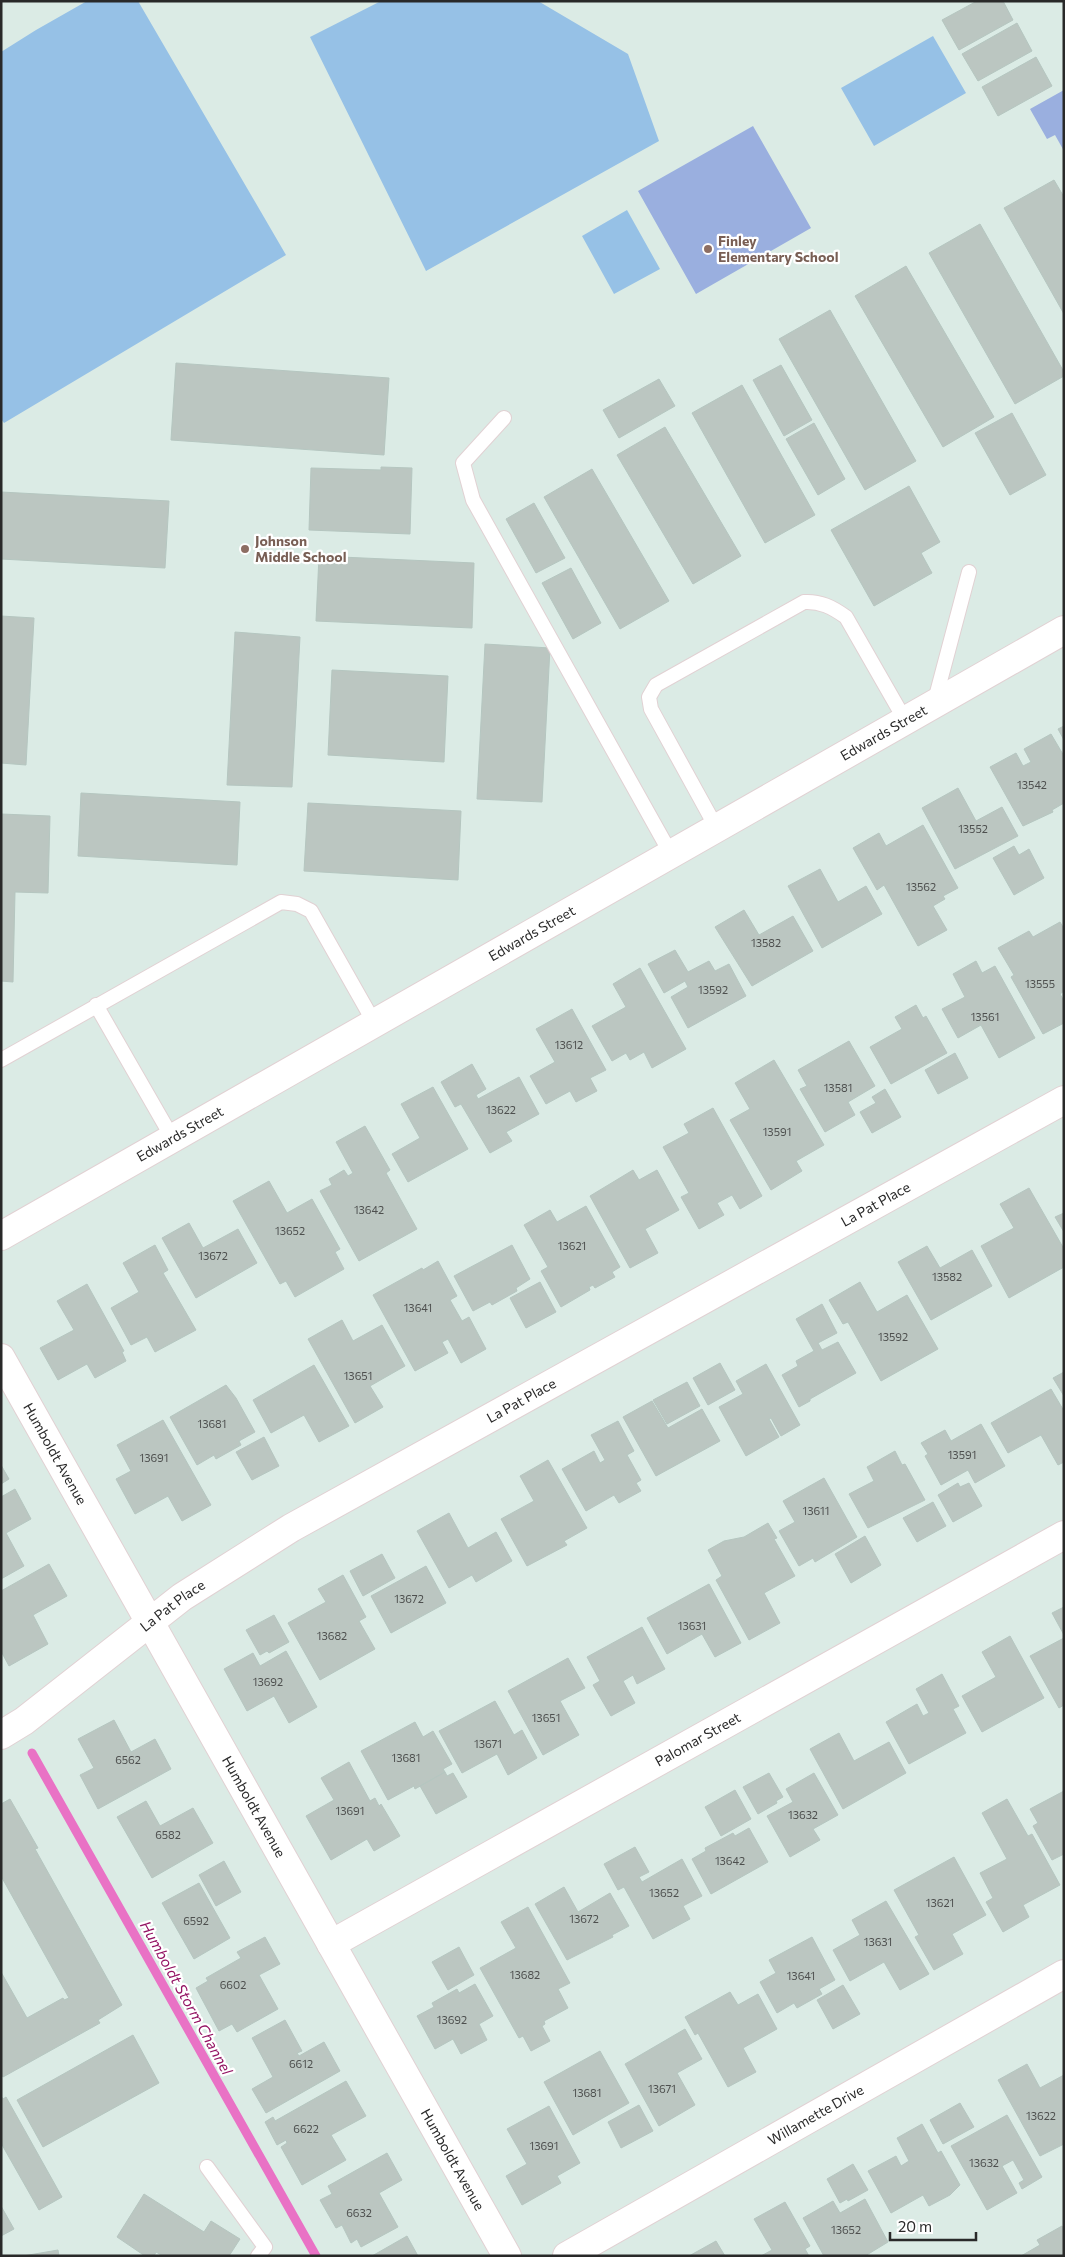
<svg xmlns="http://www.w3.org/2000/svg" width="1065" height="2257" viewBox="0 0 1065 2257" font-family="Commissioner,sans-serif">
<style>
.green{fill:#9aafdf}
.pitch{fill:#96c1e6}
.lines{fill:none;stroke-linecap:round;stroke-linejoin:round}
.stream{stroke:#e972c5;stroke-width:9}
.building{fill:#bbc6c1;stroke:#b5c6c0}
.service-casing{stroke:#e1d1d3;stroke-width:16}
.minor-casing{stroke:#e1d1d3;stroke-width:30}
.tertiary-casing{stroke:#e1d1d3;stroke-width:30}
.service{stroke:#fff;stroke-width:14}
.minor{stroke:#fff;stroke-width:28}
.tertiary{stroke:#fff;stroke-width:28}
.education-dot{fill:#8d6e63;stroke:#fff;stroke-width:2}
.labels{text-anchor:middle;stroke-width:4.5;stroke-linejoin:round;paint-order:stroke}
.number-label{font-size:11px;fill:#4e504f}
.education-label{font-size:14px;font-weight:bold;fill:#785e54;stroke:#fff;text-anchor:start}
.street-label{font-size:14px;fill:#292929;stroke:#fff}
.water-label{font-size:15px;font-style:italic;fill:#931363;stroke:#fff}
</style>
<rect width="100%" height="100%" fill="#dbebe5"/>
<path class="green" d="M1064 90V151L1055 135 1047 139 1030 109Z
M753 126 811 228 696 294 638 191Z"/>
<path class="pitch" d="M87 1H138L286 255 4 423 1 419V52L36 30Z
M381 1H538L628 54 659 141 426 271 310 37Z
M933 36 966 93 874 146 841 88Z
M627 210 660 269 614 294 582 236Z"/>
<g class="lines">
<path class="stream" d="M32 1753 316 2256"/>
</g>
<path class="building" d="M977 1H1003L1013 20 959 50 942 20Z
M1017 23 1032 51 978 81 962 54Z
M1036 57 1052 86 998 116 982 87Z
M1054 180 1064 197V314L1004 208Z
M980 224 1064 372V376L1015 404 929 253Z
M906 266 994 417 943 447 855 296Z
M830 310 916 461 865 490 779 339Z
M176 363 389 378 384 455 171 440Z
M781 365 812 420 784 436 753 380Z
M659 379 675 406 619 438 603 410Z
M742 385 815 515 765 543 692 413Z
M1012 413 1046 475 1010 495 975 433Z
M814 423 845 479 818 495 786 439Z
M665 427 741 556 693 584 617 455Z
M381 467 412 468 410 534 309 530 311 468 381 470Z
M592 469 669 601 620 629 544 497Z
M909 486 940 542 921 553 932 573 874 606 831 530Z
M1 492 169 501 165 568 1 559Z
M534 503 565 558 536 573 506 519Z
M319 556 474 563 472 628 316 621Z
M571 568 601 623 573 639 542 583Z
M1 616 34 618 26 765 1 763Z
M235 632 300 637 292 787 227 785Z
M485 644 550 648 542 802 477 799Z
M332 670 448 676 444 762 328 755Z
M1064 726V740L1058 729Z
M1051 734 1064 756V803L1052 810 1053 812 1023 826 990 767 1016 753 1023 766 1031 762 1024 749Z
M958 788 976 821 1002 807 1018 836 955 869 922 808Z
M81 793 240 802 237 865 78 856Z
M308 803 461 811 458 880 304 871Z
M1 814 50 816 48 893 15 892 13 982 1 981Z
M923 825 958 888 943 896 945 899 933 906 947 930 918 946 884 885 877 890 853 848 879 833 886 846Z
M1014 846 1019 855 1029 849 1044 878 1014 895 993 858Z
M820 869 838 902 866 886 882 914 822 948 788 886Z
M744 910 759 935 793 916 813 951 752 986 715 927Z
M1060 922 1064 929V991L1060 994 1064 1001V1023L1043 1034 1011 977 1014 975 998 948 1029 931 1033 937Z
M675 950 688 972 709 961 715 971 729 964 746 996 688 1028 671 997 688 987 685 981 664 993 648 964Z
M976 961 982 973 995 966 1035 1038 999 1058 981 1025 958 1038 942 1009 965 997 953 974Z
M640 968 686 1049 652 1068 644 1052 630 1060 626 1053 612 1061 592 1026 626 1007 613 984Z
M916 1005 923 1018 926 1016 947 1053 891 1084 870 1047 902 1029 895 1017Z
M572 1009 606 1070 590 1078 597 1091 576 1102 570 1091 546 1104 530 1076 555 1062 536 1029Z
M849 1041 875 1086 848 1102 855 1115 825 1132 800 1089 807 1086 798 1070Z
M955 1053 968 1078 938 1094 925 1070Z
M774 1060 824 1145 796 1161 802 1171 771 1190 730 1120 750 1109 735 1083Z
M472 1064 486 1089 476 1095 478 1099 519 1077 539 1114 506 1132 512 1141 490 1153 461 1104 455 1107 441 1082Z
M433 1087 468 1149 408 1182 392 1154 420 1138 401 1104Z
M885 1089 901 1117 872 1133 860 1112 876 1103 872 1097Z
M713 1108 762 1196 740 1209 732 1195 717 1203 724 1215 699 1229 681 1197 689 1193 663 1147 689 1133 684 1124Z
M365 1126 390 1170 386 1173 417 1229 359 1261 320 1191 332 1185 329 1179 344 1170 348 1176 353 1173 336 1142Z
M633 1170 639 1180 657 1170 679 1210 645 1229 658 1253 630 1268 590 1196Z
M269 1181 287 1213 312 1199 340 1249 335 1252 344 1269 295 1297 286 1281 280 1284 233 1201Z
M1029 1188 1064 1249V1267L1009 1298 981 1246 1014 1228 1000 1204Z
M586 1206 620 1267 612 1272 615 1277 595 1288 593 1285 589 1287 590 1290 561 1307 541 1271 548 1267 524 1225 550 1210 557 1222Z
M1064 1213V1232L1055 1217Z
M189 1223 203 1248 238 1229 257 1263 196 1298 162 1238Z
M155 1245 168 1270 163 1273 196 1330 155 1352 147 1337 131 1345 111 1308 139 1292 123 1263Z
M512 1245 530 1279 516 1288 517 1291 492 1305 490 1302 473 1311 454 1276Z
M927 1246 940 1268 972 1250 992 1286 931 1320 898 1262Z
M438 1261 457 1296 450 1300 462 1321 469 1317 486 1349 461 1363 448 1339 442 1342 448 1353 415 1371 373 1295 422 1268 423 1270Z
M540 1282 556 1312 526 1328 510 1298Z
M860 1282 877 1312 907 1295 938 1349 881 1381 848 1322 843 1324 829 1300Z
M87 1284 124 1351 122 1352 126 1361 95 1378 87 1364 58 1380 40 1348 74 1330 57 1301Z
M822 1304 837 1333 818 1343 822 1350 838 1342 856 1373 810 1399V1401L799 1407 782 1375 798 1366 796 1361 814 1351 796 1319Z
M342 1320 353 1341 382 1325 405 1366 370 1386 383 1407 355 1423 308 1339Z
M720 1363 735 1390 708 1405 693 1378Z
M766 1364 800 1425 781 1436 771 1418 769 1419 779 1437 746 1456 719 1407 743 1394 736 1381Z
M314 1365 349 1426 319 1442 304 1415 271 1433 253 1400Z
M1064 1372V1396L1053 1378Z
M687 1382 700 1406 667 1424 653 1400Z
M226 1385 236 1398 255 1432 239 1441 241 1445 216 1459 214 1455 197 1465 170 1417Z
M1051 1389 1064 1411V1462L1058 1465 1041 1435 1008 1453 991 1423Z
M652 1401 668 1428 702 1409 720 1441 656 1476 623 1417Z
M163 1420 211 1505 182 1521 168 1496 135 1514 116 1479 131 1471 117 1445Z
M618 1421 634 1451 627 1455 641 1480 636 1483 641 1491 619 1503 614 1495 586 1511 562 1469 594 1451 600 1463 605 1460 591 1435Z
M981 1424 1005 1466 975 1483 968 1470 941 1485 925 1456 928 1454 921 1443 945 1430 951 1441Z
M264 1437 279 1466 252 1480 236 1452Z
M895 1451 902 1465 905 1464 925 1500 868 1528 849 1494 874 1481 867 1467Z
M548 1460 587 1528 564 1541 567 1545 527 1566 501 1519 534 1501 520 1476Z
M1 1465 9 1479 1 1484Z
M824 1478 857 1537 815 1562 813 1558 799 1566 779 1531 795 1522 783 1501Z
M958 1483 960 1487 969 1483 982 1506 953 1522 938 1495Z
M15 1489 31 1519 6 1533 24 1566 1 1579V1497Z
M933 1502 946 1526 917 1542 903 1518Z
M449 1513 468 1548 496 1532 512 1561 476 1582 472 1575 449 1588 417 1531Z
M768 1523 777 1538 774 1539 795 1576 764 1593 780 1623 749 1640 716 1580 722 1576 708 1550 724 1541 744 1537Z
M865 1536 881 1565 851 1583 835 1554Z
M382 1554 395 1578 363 1596 350 1571Z
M49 1564 67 1596 33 1615 48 1644 9 1666 1 1651V1629L3 1628 1 1624V1591Z
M426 1566 446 1603 391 1633 371 1596Z
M343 1575 366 1617 359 1621 375 1649 320 1680 288 1623 326 1602 318 1589Z
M709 1584 741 1643 715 1657 702 1634 667 1654 647 1618Z
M1064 1607V1635L1052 1613Z
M274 1615 289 1642 269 1653 267 1651 260 1655 246 1630Z
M642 1627 665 1669 637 1684 633 1675 623 1681 635 1703 611 1716 593 1685 600 1681 587 1657Z
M1010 1636 1044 1698 982 1732 962 1696 996 1677 982 1652Z
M1064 1638V1705L1059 1708 1030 1656Z
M286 1651 317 1707 289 1723 274 1696 247 1711 224 1669 253 1653 260 1666Z
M568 1658 585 1688 560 1701 579 1735 543 1755 508 1691Z
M942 1674 959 1706 953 1709 966 1733 909 1764 886 1722 917 1704 923 1716 929 1713 916 1689Z
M495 1701 514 1735 522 1730 537 1758 508 1775 497 1754 462 1773 439 1731Z
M114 1720 131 1752 155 1739 171 1769 98 1809 80 1775 94 1768 78 1739Z
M415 1722 423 1737 433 1731 452 1764 443 1769 445 1772 415 1789 414 1786 388 1800 361 1751Z
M839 1733 854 1761 889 1742 906 1773 843 1809 810 1749Z
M349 1762 370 1801 375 1798 379 1806 381 1804 400 1836 374 1851 367 1839 331 1860 306 1816 334 1800 321 1778Z
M445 1772 447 1776 453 1773 467 1797 436 1814 420 1786Z
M769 1773 783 1797 776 1801 777 1803 758 1814 743 1787Z
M814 1773 838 1815 813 1829 820 1840 790 1857 767 1816 793 1802 786 1789Z
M735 1790 751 1819 721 1836 705 1807Z
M1064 1791V1854L1052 1860 1033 1826 1038 1823 1030 1809Z
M10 1799 38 1848 35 1849 122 2005 98 2020 100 2023 3 2077 1 2074V1972L27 2018 63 1998 64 2000 69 1998 1 1876V1804Z
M1007 1799 1028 1836 1032 1834 1060 1885 1023 1905 1029 1917 1003 1932 986 1902 993 1898 980 1873 1007 1859 982 1813Z
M146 1801 160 1826 193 1808 213 1843 152 1878 117 1817Z
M749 1828 768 1862 711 1894 692 1859 706 1851 705 1848 733 1833 735 1836Z
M635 1847 649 1872 639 1877 642 1882 682 1859 702 1896 683 1906 690 1919 653 1939 624 1887 618 1890 604 1864Z
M954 1857 986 1915 952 1934 963 1954 934 1970 915 1937 919 1935 894 1890Z
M224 1861 241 1892 216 1906 199 1875Z
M199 1883 230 1938 194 1959 162 1903Z
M564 1887 578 1912 610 1893 629 1926 612 1935 613 1937 567 1960 535 1904Z
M886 1901 929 1974 900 1990 884 1962 850 1981 833 1950 860 1935 852 1920Z
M528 1907 570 1983 558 1989 568 2008 544 2021 545 2024 542 2026 550 2041 531 2051 523 2036 519 2038 480 1968 516 1948 501 1922Z
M265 1937 280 1964 259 1975 278 2009 237 2032 232 2024 219 2031 196 1988 208 1981 206 1978 241 1958 237 1952Z
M812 1937 835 1980 819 1989 822 1994 797 2008 794 2003 777 2013 760 1982 776 1973 769 1960Z
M459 1947 474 1975 448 1990 432 1962Z
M475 1984 493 2016 479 2024 487 2040 461 2054 453 2039 435 2049 417 2016 434 2007 432 2003 457 1989 459 1993Z
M843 1985 860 2014 833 2029 817 2000Z
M730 1992 738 2005 758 1994 777 2029 743 2048 756 2072 728 2087 698 2033 695 2035 685 2017Z
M285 2020 302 2051 297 2053 299 2056 324 2042 340 2071 266 2113 252 2089 273 2077 252 2038Z
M685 2029 702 2059 677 2073 695 2105 659 2126 625 2064Z
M133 2035 159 2083 43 2147 17 2100Z
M600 2051 629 2103 573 2135 544 2082Z
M1027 2064 1040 2088 1064 2075V2144L1040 2156 998 2080Z
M346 2081 366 2116 331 2135 346 2160 302 2185 281 2147 287 2143 286 2140 277 2145 265 2122 273 2117 275 2121Z
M1 2096 3 2099 6 2097 62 2197 39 2210 1 2143Z
M960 2103 974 2127 943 2144 930 2120Z
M639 2105 653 2131 621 2148 608 2122Z
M549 2106 580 2163 557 2176 561 2183 522 2205 506 2176 527 2164 507 2129Z
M1007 2115 1042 2177 1022 2189 1019 2183 1024 2180 1013 2160 1002 2166 1017 2193 987 2210 951 2146Z
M922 2124 938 2153 941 2151 960 2185 950 2195 929 2206 923 2195 891 2213 868 2171 896 2156 901 2166 909 2161 897 2138Z
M387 2153 402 2180 379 2193 398 2227 361 2247 357 2239 351 2243 342 2225 336 2228 320 2200 332 2194 328 2186Z
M853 2164 868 2190 848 2201 847 2199 840 2203 827 2179Z
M144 2194 204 2232 211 2221 240 2239 229 2256H163L156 2252 154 2256H145L117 2237Z
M865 2199 888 2242 865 2256H824L803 2218 833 2201 840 2213Z
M785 2202 810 2246 805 2249 809 2256H761L772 2250 754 2219Z
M1 2206 14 2229 1 2236Z
M1062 2226 1064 2231V2256H1021L1040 2245 1037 2240Z
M407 2236 418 2256H372Z
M716 2241 725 2256H689Z
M58 2250 59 2256H23Z"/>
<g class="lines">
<g class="service-casing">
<path id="service" d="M504 418 463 463 473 500 671 854
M934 704 969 572
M716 827 651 709 649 697 656 685 804 602C820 601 832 607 846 617L905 720
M96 1005 173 1139
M1 1060 281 902 297 904 311 911 375 1024
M207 2167 265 2247 258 2256"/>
</g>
<g class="minor-casing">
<g id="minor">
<path id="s1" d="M1 1358 507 2256"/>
<path id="s2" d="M1 1735 24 1721 182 1597 291 1528 1064 1100"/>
<path id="s3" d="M331 1944 1064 1535"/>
<path id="s4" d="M567 2256 1064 1974"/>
</g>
</g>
<g class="tertiary-casing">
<g id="tertiary">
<path id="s5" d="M1 1236 1064 630"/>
</g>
</g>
<use href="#service" class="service"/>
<use href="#minor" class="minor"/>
<use href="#tertiary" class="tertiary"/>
</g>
<g class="education-dot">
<circle cx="708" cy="249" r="5"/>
<circle cx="245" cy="549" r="5"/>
</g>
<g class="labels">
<g class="number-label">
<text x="1032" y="789">13542</text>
<text x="973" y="833">13552</text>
<text x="921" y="891">13562</text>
<text x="766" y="947">13582</text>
<text x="1040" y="988">13555</text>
<text x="713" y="994">13592</text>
<text x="985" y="1021">13561</text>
<text x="569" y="1049">13612</text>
<text x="838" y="1092">13581</text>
<text x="501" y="1114">13622</text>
<text x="777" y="1136">13591</text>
<text x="369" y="1214">13642</text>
<text x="290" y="1235">13652</text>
<text x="572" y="1250">13621</text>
<text x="213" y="1260">13672</text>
<text x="947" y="1281">13582</text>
<text x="418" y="1312">13641</text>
<text x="893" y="1341">13592</text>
<text x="358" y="1380">13651</text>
<text x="212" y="1428">13681</text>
<text x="962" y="1459">13591</text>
<text x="154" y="1462">13691</text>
<text x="816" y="1515">13611</text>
<text x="409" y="1603">13672</text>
<text x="692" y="1630">13631</text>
<text x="332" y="1640">13682</text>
<text x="268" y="1686">13692</text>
<text x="546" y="1722">13651</text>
<text x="488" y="1748">13671</text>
<text x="406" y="1762">13681</text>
<text x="128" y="1764">6562</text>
<text x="350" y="1815">13691</text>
<text x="803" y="1819">13632</text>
<text x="168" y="1839">6582</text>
<text x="730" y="1865">13642</text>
<text x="664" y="1897">13652</text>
<text x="940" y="1907">13621</text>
<text x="584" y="1923">13672</text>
<text x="196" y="1925">6592</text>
<text x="878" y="1946">13631</text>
<text x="525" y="1979">13682</text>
<text x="801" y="1980">13641</text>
<text x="233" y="1989">6602</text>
<text x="452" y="2024">13692</text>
<text x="301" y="2068">6612</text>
<text x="662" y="2093">13671</text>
<text x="587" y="2097">13681</text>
<text x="1041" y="2120">13622</text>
<text x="306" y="2133">6622</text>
<text x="544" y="2150">13691</text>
<text x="984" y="2167">13632</text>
<text x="359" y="2217">6632</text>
<text x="846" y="2234">13652</text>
</g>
<g class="education-label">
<text x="718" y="246">Finley<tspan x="718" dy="16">Elementary School</tspan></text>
<text x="255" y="546">Johnson<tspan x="255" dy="16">Middle School</tspan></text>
</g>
<g class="street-label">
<text dy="5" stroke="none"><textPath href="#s5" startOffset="1016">Edwards Street</textPath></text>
<text dy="5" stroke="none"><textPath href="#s5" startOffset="611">Edwards Street</textPath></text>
<text dy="5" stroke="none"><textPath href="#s5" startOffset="206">Edwards Street</textPath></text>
<text dy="5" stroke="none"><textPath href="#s2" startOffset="1025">La Pat Place</textPath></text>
<text dy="5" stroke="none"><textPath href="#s2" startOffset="620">La Pat Place</textPath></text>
<text dy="5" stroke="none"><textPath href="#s1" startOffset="110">Humboldt Avenue</textPath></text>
<text dy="5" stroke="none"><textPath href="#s2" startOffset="215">La Pat Place</textPath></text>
<text dy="5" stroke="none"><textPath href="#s3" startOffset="420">Palomar Street</textPath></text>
<text dy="5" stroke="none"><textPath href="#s1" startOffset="515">Humboldt Avenue</textPath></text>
<text dy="5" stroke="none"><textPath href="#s4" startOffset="286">Willamette Drive</textPath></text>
<text dy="5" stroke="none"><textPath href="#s1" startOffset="920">Humboldt Avenue</textPath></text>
</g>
<g class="water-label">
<text transform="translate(186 1998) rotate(61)" y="5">Humboldt Storm Channel</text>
</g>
</g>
<rect width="1065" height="2257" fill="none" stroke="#292929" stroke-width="5"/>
<path d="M890 2232v8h86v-8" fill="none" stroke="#292929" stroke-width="2.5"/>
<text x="898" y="2232" font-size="15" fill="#292929" stroke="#ffffff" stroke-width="4" paint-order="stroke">20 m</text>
</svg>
